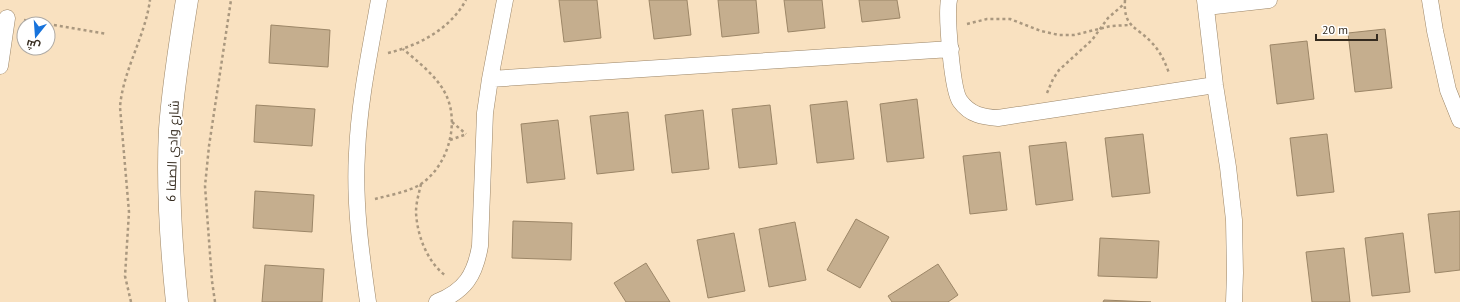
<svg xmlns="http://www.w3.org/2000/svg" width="1460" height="302" viewBox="0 0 1460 302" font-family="'PT Sans',Cairo,sans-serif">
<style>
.building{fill:#c5ae8e;stroke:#9c8667}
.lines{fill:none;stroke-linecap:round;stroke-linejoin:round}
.street-casing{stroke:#9b8567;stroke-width:17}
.secondary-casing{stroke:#9b8567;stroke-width:23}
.path{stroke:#aa987f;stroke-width:2.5;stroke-dasharray:3 3;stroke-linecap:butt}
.street{stroke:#fff;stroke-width:16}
.secondary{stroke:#fff;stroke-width:22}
.labels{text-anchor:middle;stroke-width:3.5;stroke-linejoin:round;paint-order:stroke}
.street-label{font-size:13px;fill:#352b1f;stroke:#fff}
</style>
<rect width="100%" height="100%" fill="#f9e1c0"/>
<path class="building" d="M559 0H597L601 38 564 42Z
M649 0H687L691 35 654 39Z
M718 0H756L759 33 722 37Z
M784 0H822L825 28 788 32Z
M859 0H897L900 18 862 22Z
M271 25 330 30 328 67 269 63Z
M1385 29 1392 88 1355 92 1348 33Z
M1307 41 1314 99 1277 104 1270 45Z
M917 99 924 158 887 162 880 104Z
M847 101 854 159 817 163 810 105Z
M256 105 315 109 312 146 254 142Z
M770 105 777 164 739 168 732 109Z
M703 110 709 169 672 173 665 115Z
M628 112 634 170 597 174 590 116Z
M558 120 565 179 527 183 521 124Z
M1143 134 1150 193 1112 197 1105 138Z
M1327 134 1334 192 1297 196 1290 138Z
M1066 142 1073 200 1036 205 1029 146Z
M1000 152 1007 210 970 214 963 156Z
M255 191 314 195 312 232 253 228Z
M1460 211V270L1435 273 1428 214Z
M856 219 889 237 860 288 827 270Z
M513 221 572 223 571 260 512 258Z
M795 222 806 280 769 287 759 229Z
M734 233 745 291 708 298 697 240Z
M1403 233 1410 292 1372 296 1365 238Z
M1100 238 1159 241 1157 278 1098 276Z
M1344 248 1350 302H1312L1306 252Z
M646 263 670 302H626L614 283Z
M938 264 958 295 948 302H892L888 296Z
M265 265 324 269 322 302H262Z
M1104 300 1151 302H1103Z"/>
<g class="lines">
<g class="street-casing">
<path id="street" d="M949 0C946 15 952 90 960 101 970 115 983 117 998 118L1215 85
M1205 0 1215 85 1228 167 1234 220 1235 273 1234 302
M1430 0 1435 31 1448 90 1460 120
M1206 7 1269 0
M0 66 7 18
M490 79 951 49
M368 302C361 253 354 203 357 153 359 102 370 51 379 0
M437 302C465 291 475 275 480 246L485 113 490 79 505 0"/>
</g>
<g class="secondary-casing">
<path id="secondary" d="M177 302C171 245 167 187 170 129 173 86 180 43 187 0"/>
</g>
<path class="path" d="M1125 0C1123 28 1137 26 1152 43 1160 51 1165 62 1169 73
M24 20 46 24
M48 24 107 34
M967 24 987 19H1010L1041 31 1059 35H1074L1111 26 1130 25
M388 53C420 45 450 29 466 0
M1047 93 1053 79 1059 70 1092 40 1108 18 1124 4
M452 122 466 134
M450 140 467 134
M421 184C419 193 416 203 416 212 417 235 427 262 446 276
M375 199C390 195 408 192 421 184 449 165 461 120 444 91 436 76 416 60 403 49
M131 302 125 276 129 212 120 107C123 70 145 37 150 0
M215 302 212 281 205 186 209 146 231 0"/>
<use href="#street" class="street"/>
<use href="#secondary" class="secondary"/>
</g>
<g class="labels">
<g class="street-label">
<text transform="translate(172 151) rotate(-88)" y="5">شارع وادي الصفا 6</text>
</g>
</g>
<g transform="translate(36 36) rotate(197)"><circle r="19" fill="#ffffff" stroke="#aeaaa5"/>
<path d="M0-3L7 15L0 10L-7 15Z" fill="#1773dc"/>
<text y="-6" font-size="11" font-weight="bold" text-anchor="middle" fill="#352b1f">ش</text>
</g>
<path d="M1316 34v6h61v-6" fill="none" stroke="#352b1f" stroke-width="2"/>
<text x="1322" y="34" font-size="12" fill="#352b1f" stroke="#ffffff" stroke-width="3" paint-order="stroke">20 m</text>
</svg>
